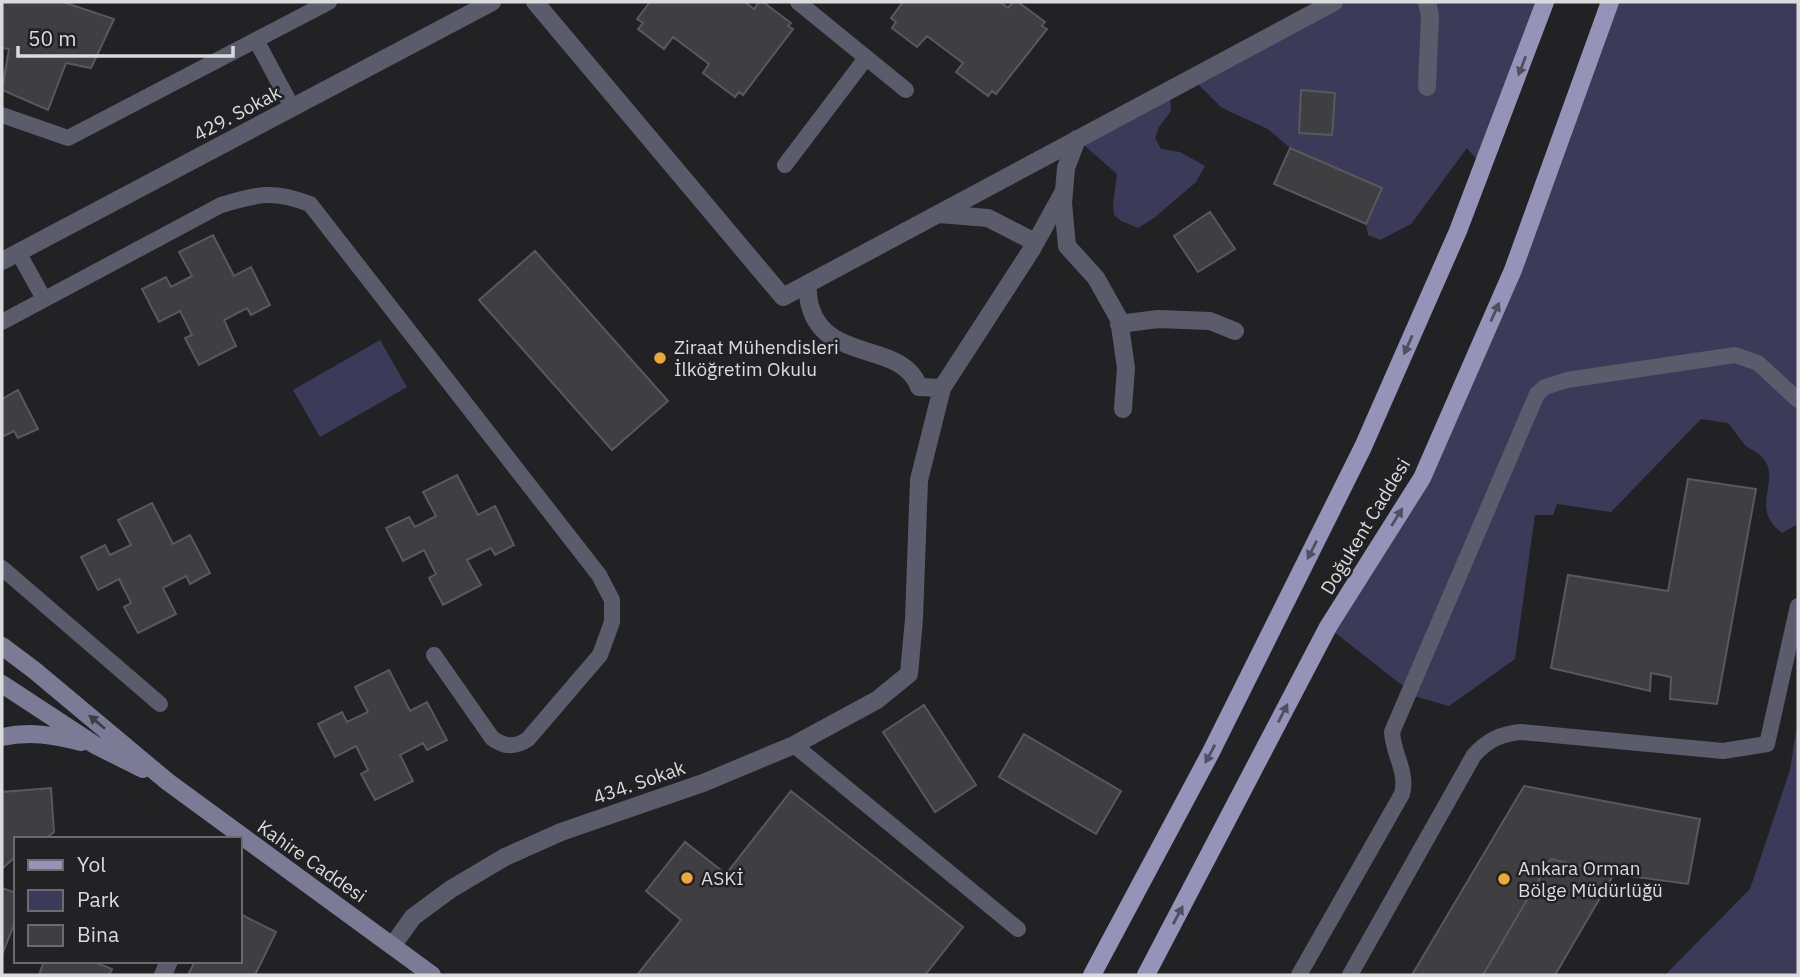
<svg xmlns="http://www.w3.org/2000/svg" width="1800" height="977" viewBox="0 0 1800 977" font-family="'IBM Plex Sans',sans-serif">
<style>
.green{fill:#3c3a59}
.building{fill:#3f3f42;stroke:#59595c;stroke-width:2}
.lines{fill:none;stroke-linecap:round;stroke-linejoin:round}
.service{stroke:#5c5b6c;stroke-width:16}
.minor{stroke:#5c5b6c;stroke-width:18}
.secondary{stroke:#7c7b96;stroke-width:18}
.primary{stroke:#9593b7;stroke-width:18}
.oneway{fill:#504f5f}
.oneway2{fill:#3d3d47}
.poi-dot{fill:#eba939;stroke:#222225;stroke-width:2.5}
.labels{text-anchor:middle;stroke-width:5;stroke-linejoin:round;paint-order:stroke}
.street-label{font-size:19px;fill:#dbdbdd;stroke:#222225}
.poi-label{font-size:19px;fill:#dbdbdd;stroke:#222225;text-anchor:start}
</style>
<rect width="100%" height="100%" fill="#222225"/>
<path class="green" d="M1334 2H1545L1483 167 1467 148 1411 224 1380 240 1368 235 1366 224 1382 189 1290 148 1268 129 1222 108 1192 78Z
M1610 2H1798V524L1782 533C1748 508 1782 481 1763 458 1759 452 1750 450 1745 445 1739 438 1734 430 1728 423L1701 419 1611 512 1557 504 1553 515H1535L1515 659 1449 706 1417 697 1328 627 1422 478Z
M1170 94 1171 111 1159 127 1155 138 1161 149 1180 152 1205 166 1196 182 1154 218 1138 228 1121 221 1114 215 1113 204 1117 174 1077 139Z
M380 340 407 387 320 437 293 390Z
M1798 719V975H1665L1750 889 1790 770Z"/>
<path class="building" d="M2 2H63L114 19 91 68 66 63 48 110 2 90 9 49 2 48Z
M650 2H745L754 9 759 2H763L791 23 788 26 793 29 743 95 739 92 735 97 703 73 709 64 673 37 664 49 638 29 643 23 637 19Z
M903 2H1000L1008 8 1013 2H1018L1045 22 1042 26 1047 29 996 94 992 91 988 96 956 72 963 63 927 36 917 47 892 28 896 22 891 18Z
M1301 90 1335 93 1332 135 1299 133Z
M1290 148 1382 188 1366 224 1274 184Z
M1210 212 1235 249 1198 272 1174 236Z
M213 235 234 276 251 267 270 305 251 315 247 308 224 320 236 346 199 365 185 338 192 335 180 311 159 322 142 289 166 277 171 287 192 276 179 252Z
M535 251 668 401 612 450 479 300Z
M18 390 38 429 18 438 14 431 2 437V399Z
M457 475 478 515 495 506 514 545 495 555 491 548 467 560 481 585 443 605 429 578 436 574 424 550 403 561 386 528 409 517 415 527 436 516 423 492Z
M1688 479 1756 489 1717 704 1670 699 1671 677 1651 673 1650 691 1551 668 1568 575 1668 591Z
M152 503 173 544 190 535 210 573 190 584 186 576 163 588 176 614 138 633 124 607 131 603 119 579 98 590 81 557 105 545 110 555 131 545 118 520Z
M389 670 410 711 427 702 447 740 427 750 423 743 400 755 413 781 375 800 361 774 368 770 356 746 335 757 318 724 342 712 347 722 368 712 355 687Z
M924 705 976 785 935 812 883 732Z
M1024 734 1121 791 1096 834 999 777Z
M1524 786 1700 819 1688 884 1614 874 1551 859 1483 975H1412Z
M51 788 54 832 45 839H16V856L2 869V792Z
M791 791 963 927 925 975H637L681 920 646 891 685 842 726 874Z
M1551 859 1614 874 1555 975H1483Z
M2 888 16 893V919L2 955Z
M240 914 276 932 255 975H188L195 961H240Z
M44 961H92L112 969 109 975H39Z"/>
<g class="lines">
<path class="service" d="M798 2 906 90
M256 40 292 107
M2 115 68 138 329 2
M785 165 866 58
M18 252 44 299
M2 322 221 205C259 194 272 190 310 204L599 575 612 600V622L600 655 528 739C515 748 504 747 492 738L434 655
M2 568 160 704
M794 745 1018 929
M1299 975 1402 794C1408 772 1393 754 1392 732L1537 394 1545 387 1567 380 1735 355 1758 363 1798 400
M1350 975 1474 755C1488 740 1500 734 1521 732L1723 751 1767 744 1798 606"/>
<path class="minor" d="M535 2 783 297 1334 2
M1427 87 1430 16 1427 2
M1077 139 1066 168 1063 203 1067 246 1096 278 1119 319 1126 368 1123 409
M939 214 988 218 1035 242
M2 261 492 2
M807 284C808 291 808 299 810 306 826 364 902 340 919 387L942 388
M1119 324 1158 319 1210 321 1235 331
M393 945 413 917 451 889 505 857 561 832 703 783 794 745 877 700 909 674 914 619 919 480 942 388 1032 249 1064 191
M163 975 169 961"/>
<path class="secondary" d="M2 646 34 670 168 782 432 975
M2 684 95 745 143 769
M2 737C30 731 53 735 81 742"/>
<path class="primary" d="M1092 975 1211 752 1363 447 1458 231 1545 2
M1146 975 1328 627 1422 478 1513 270 1610 2"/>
</g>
<defs><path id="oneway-solid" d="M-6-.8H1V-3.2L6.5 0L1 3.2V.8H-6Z" transform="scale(1.75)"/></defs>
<g class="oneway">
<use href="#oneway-solid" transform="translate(1522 66) rotate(111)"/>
<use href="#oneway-solid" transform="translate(1495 312) rotate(-66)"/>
<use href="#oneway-solid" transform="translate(1408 345) rotate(114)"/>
<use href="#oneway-solid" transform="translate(1397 517) rotate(-58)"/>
<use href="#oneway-solid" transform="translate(1312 550) rotate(117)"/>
<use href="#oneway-solid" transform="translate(1283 713) rotate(-63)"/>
<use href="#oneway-solid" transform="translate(1210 754) rotate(118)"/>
<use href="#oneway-solid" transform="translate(1178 915) rotate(-62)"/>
</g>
<use class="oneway2" href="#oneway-solid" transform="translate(97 722) rotate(-140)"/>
<g class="poi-dot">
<circle cx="660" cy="358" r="7"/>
<circle cx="687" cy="878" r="7"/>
<circle cx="1504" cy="879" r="7"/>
</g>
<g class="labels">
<g class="street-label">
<text transform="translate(237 113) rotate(-28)" y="7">429. Sokak</text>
<text transform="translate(1365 526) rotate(-59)" y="7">Doğukent Caddesi</text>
<text transform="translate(639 782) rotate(-19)" y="7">434. Sokak</text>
<text transform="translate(312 861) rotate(35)" y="7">Kahire Caddesi</text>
</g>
<g class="poi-label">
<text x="674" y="354">Ziraat Mühendisleri<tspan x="674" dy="22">İlköğretim Okulu</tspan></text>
<text x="1518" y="875">Ankara Orman<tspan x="1518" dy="22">Bölge Müdürlüğü</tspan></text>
<text x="701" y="885">ASKİ</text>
</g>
</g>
<rect width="1800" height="977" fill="none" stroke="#dbdbdd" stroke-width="7"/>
<rect x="14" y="837" width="228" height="126" fill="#222225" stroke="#6c6c6f" stroke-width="2"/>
<rect x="28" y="860" width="35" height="10" fill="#9593b7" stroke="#6c6c6f" stroke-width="2"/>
<text x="77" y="872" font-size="21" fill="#dbdbdd">Yol</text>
<rect x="28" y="890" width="35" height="21" fill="#3c3a59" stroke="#6c6c6f" stroke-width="2"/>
<text x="77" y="907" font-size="21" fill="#dbdbdd">Park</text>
<rect x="28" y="925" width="35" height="21" fill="#3f3f42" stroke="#6c6c6f" stroke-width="2"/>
<text x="77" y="942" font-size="21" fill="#dbdbdd">Bina</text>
<path d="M18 46v10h215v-10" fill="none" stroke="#dbdbdd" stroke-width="3.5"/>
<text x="28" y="46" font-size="21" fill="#dbdbdd" stroke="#222225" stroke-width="5" paint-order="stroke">50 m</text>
</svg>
